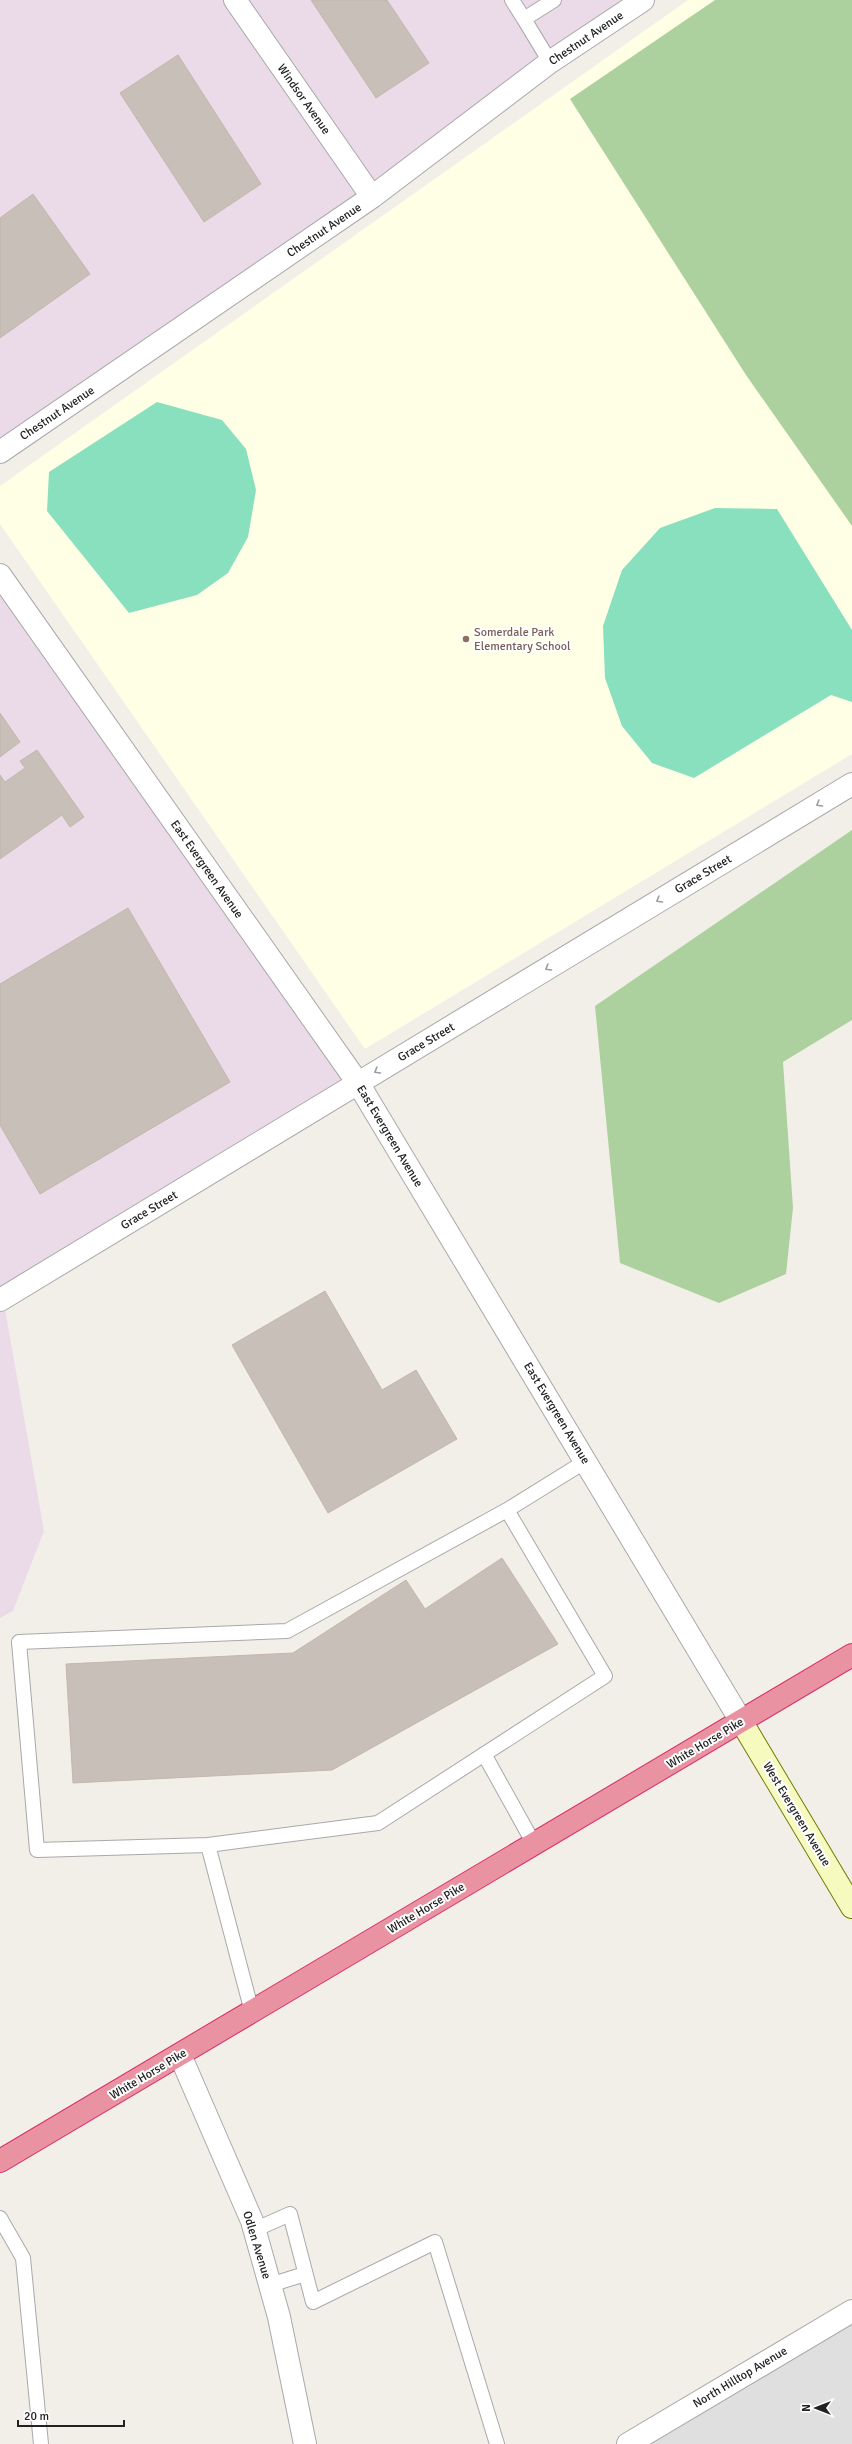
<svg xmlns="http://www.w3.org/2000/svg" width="852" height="2444" viewBox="0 0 852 2444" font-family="Signika,sans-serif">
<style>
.residential{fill:#e0dfdf}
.industrial{fill:#ebdbe8}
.education{fill:#ffffe5}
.forest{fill:#add19e}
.pitch{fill:#88e0be}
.building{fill:#c7bfb8;stroke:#c4b6ab}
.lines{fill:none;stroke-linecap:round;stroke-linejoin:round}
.lane-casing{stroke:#a9a9a9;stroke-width:16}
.street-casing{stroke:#a9a9a9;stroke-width:24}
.secondary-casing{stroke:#707d05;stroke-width:24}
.highway-casing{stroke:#dc2a67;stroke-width:24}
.lane{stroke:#fff;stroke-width:14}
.street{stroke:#fff;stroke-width:22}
.secondary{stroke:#f7fabf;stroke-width:22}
.highway{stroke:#e892a2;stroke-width:22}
.oneway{stroke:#9c9c9c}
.education-dot{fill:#8d6e63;stroke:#fff;stroke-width:1.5}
.labels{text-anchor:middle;stroke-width:4;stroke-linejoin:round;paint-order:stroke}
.street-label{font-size:12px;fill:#222;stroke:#fff}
.education-label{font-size:12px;fill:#785e54;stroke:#fff;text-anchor:start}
</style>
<rect width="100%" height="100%" fill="#f2efe9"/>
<path class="residential" d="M852 2311V2444H628Z"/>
<path class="industrial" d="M0 0H625L372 197 0 463Z
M0 574 358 1083 1 1286 44 1531 13 1611 0 1618Z"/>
<path class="education" d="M688 0H852V754L365 1049 0 524V486Z"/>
<path class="forest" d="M715 0H852V526L746 375 570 99Z
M852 830V1020L783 1062 793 1208 786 1274 719 1303 620 1263 595 1006Z"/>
<path class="pitch" d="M157 402 222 420 246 449 256 490 248 537 228 573 197 595 129 613 47 511 49 472Z
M715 508 777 509 852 630V702L831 695 694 778 652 763 622 726 605 678 603 626 622 570 660 528Z"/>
<path class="building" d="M311 0H387L429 63 376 98Z
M178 55 261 184 204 222 120 93Z
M33 194 90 274 0 338V218Z
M0 713 20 742 0 757Z
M37 750 84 817 70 827 62 815 0 859V775L5 782 25 768 20 761Z
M128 908 230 1082 40 1194 0 1125V984Z
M325 1291 382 1390 416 1370 457 1439 328 1513 232 1345Z
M502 1558 558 1644 332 1770 73 1783 66 1664 293 1653 406 1580 425 1609Z"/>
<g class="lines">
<g class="lane-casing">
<path id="lane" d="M512 0 524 19
M550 62 524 19 554 0
M484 1754 534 1844
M208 1845 378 1823 605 1676 507 1510
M252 2012 208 1845 37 1850 19 1642 287 1631 507 1510 586 1461
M0 2218 23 2258 41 2444
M254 2230 290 2214 313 2302 435 2242 497 2444
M270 2285 305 2274"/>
</g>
<g class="street-casing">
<path id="street" d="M235 0 372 197
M0 452 372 197 550 62 643 0
M0 575 358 1083 741 1721
M0 1300 852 784
M180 2055 252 2221 279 2317 305 2444
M628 2444 852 2311"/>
</g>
<g class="secondary-casing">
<path id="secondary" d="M741 1721 852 1907"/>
</g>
<g class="highway-casing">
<path id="highway" d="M0 2161 852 1655"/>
</g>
<use href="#lane" class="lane"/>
<use href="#street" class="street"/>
<use href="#secondary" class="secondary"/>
<use href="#highway" class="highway"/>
</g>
<defs><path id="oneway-chevron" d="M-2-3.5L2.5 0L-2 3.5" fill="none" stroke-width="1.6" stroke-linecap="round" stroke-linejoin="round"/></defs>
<g class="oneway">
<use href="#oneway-chevron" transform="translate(819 804) rotate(149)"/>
<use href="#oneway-chevron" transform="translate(659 900) rotate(149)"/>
<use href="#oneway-chevron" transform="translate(548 968) rotate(149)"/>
<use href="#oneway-chevron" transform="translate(377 1071) rotate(149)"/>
</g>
<circle class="education-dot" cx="466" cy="639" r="4"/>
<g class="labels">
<g class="street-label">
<text transform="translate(586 38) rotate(-34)" y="4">Chestnut Avenue</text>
<text transform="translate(304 99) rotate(55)" y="4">Windsor Avenue</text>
<text transform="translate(324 230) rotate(-34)" y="4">Chestnut Avenue</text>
<text transform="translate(57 413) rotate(-34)" y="4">Chestnut Avenue</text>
<text transform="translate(207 869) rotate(55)" y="4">East Evergreen Avenue</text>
<text transform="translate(703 874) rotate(-31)" y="4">Grace Street</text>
<text transform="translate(426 1042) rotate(-31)" y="4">Grace Street</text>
<text transform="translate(390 1136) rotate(59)" y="4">East Evergreen Avenue</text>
<text transform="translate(149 1210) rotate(-31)" y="4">Grace Street</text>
<text transform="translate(557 1413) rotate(59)" y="4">East Evergreen Avenue</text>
<text transform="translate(705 1743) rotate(-31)" y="4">White Horse Pike</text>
<text transform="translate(797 1814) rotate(59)" y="4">West Evergreen Avenue</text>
<text transform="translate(426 1908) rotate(-31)" y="4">White Horse Pike</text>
<text transform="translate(148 2074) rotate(-31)" y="4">White Horse Pike</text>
<text transform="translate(257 2245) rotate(73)" y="4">Odlen Avenue</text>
<text transform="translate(740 2377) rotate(-31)" y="4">North Hilltop Avenue</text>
</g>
<g class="education-label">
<text x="474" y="636">Somerdale Park<tspan x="474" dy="14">Elementary School</tspan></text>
</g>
</g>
<g transform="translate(816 2408) rotate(270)" stroke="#ffffff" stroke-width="3" paint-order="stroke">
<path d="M0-3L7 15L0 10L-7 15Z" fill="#222222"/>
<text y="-6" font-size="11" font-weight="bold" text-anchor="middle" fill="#222222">N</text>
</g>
<path d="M18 2420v6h106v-6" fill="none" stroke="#222222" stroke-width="2"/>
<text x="24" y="2420" font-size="12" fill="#222222" stroke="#ffffff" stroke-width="3" paint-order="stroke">20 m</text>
</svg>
